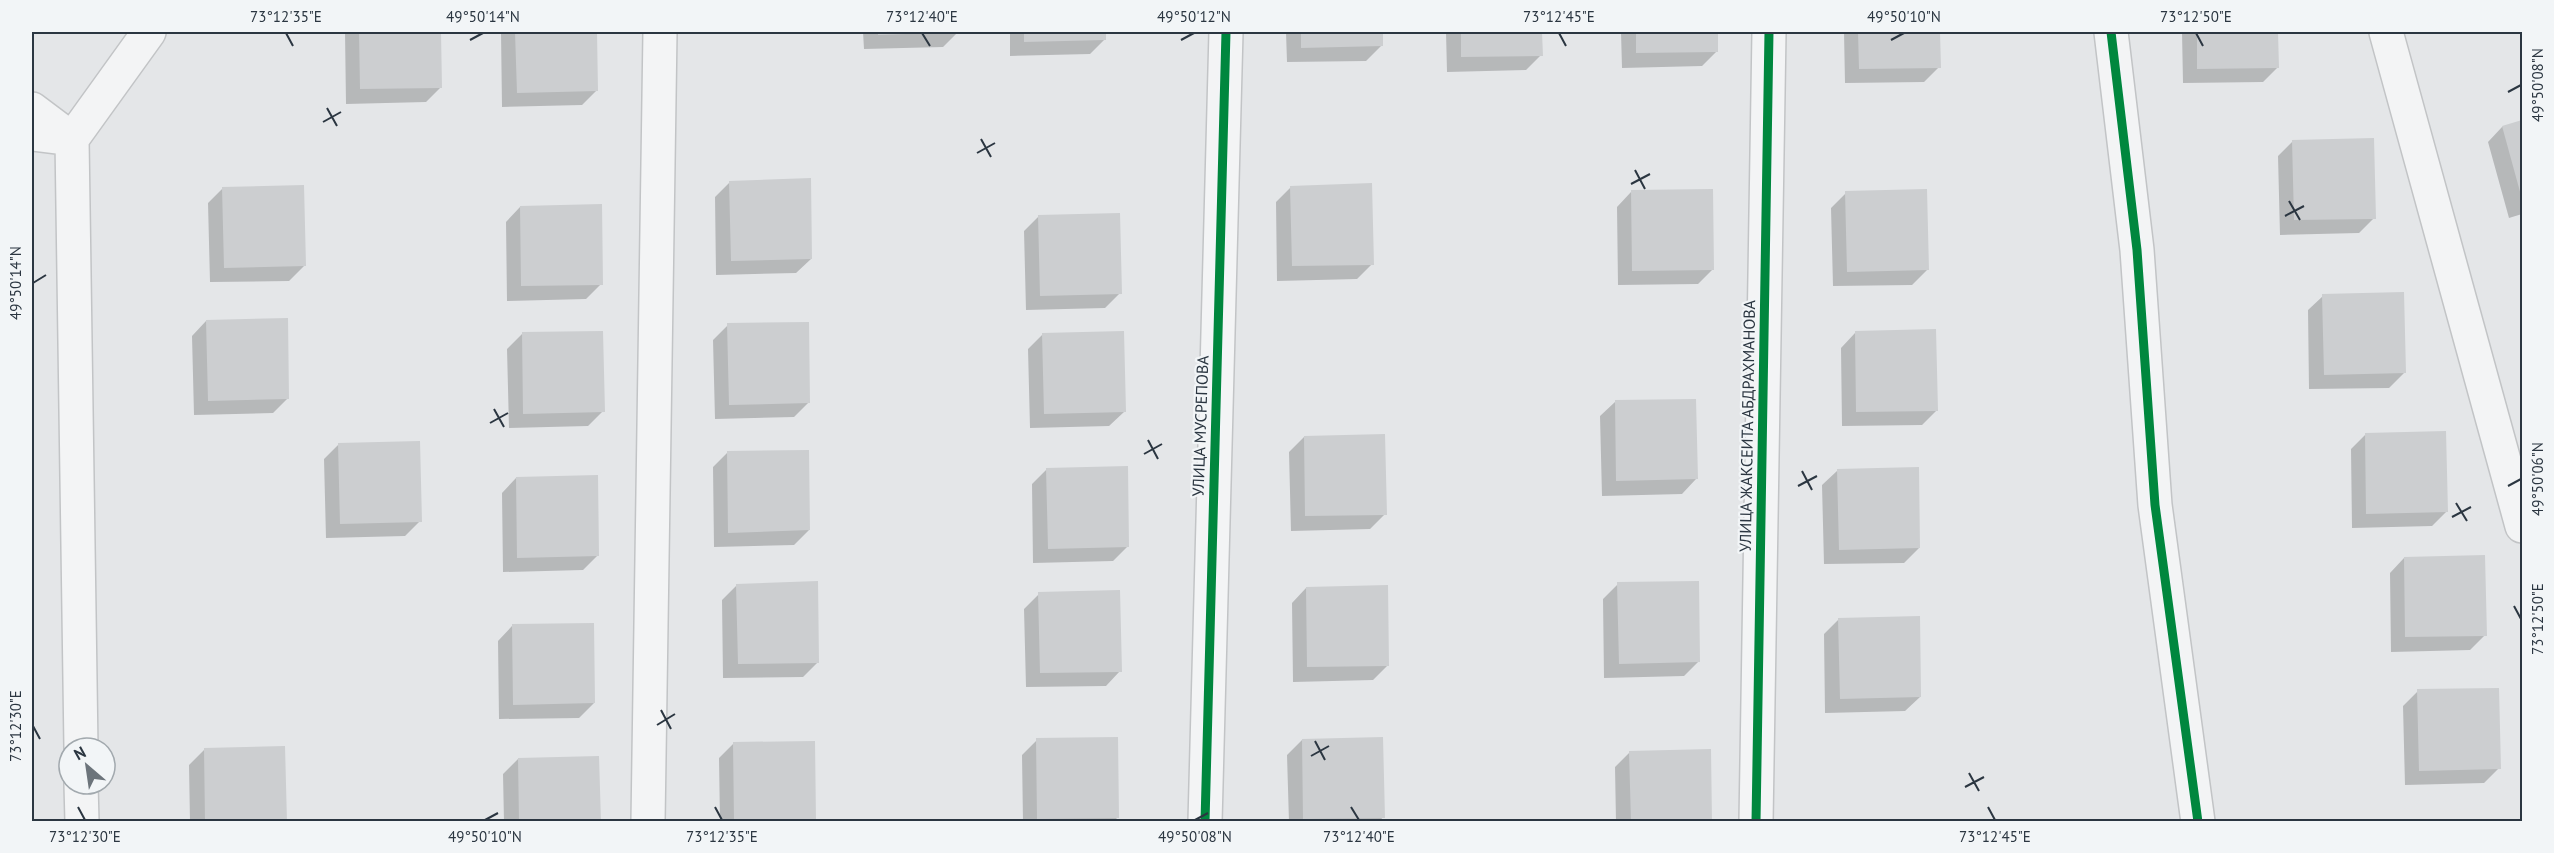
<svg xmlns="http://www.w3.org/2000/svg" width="2554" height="853" viewBox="0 0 2554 853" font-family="'PT Sans',sans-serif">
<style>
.shadow{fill:#0003}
.building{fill:#ccced0}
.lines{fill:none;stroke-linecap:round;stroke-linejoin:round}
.minor-casing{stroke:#c2c4c6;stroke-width:36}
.minor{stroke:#f3f4f5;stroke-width:33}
.cycleway-casing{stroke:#f2f5f7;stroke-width:13}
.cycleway{stroke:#00873e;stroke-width:9}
.ticks{fill:none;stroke:#2b3641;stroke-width:2}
.labels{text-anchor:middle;stroke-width:4.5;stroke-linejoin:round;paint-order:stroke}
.street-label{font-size:16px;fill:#2b3641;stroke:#f2f5f7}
.neatline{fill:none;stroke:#2b3641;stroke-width:2}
.ticks-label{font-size:15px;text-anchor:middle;fill:#2b3641}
</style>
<rect width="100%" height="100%" fill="#e4e6e8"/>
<path class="shadow" d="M345 32H440L441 87 426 102 346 104Z
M501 32H596L597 90 582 105 502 107Z
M863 32H958L943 47 864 49Z
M1010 32H1105V39L1090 54 1010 56Z
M1286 32H1381V46L1366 61 1287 62Z
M1446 32H1541V55L1526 70 1447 72Z
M1621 32H1716L1717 51 1702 66 1622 68Z
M1844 32H1938L1939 67 1924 82 1845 83Z
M2182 32H2277L2278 67 2263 82 2183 83Z
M2522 122V214L2509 218 2488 142 2502 127Z
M2293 141 2374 218 2359 233 2280 235 2278 156Z
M730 182 811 259 796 273 716 275 715 197Z
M1291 187 1372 264 1357 279 1277 281 1276 202Z
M223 188 304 266 289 281 210 282 208 203Z
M1631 192 1713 269 1698 284 1618 285 1617 207Z
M1846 193 1927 270 1912 285 1833 286 1831 208Z
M520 207 601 284 586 299 507 301 506 222Z
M1039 216 1120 293 1105 308 1026 310 1024 231Z
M2323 296 2404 373 2389 388 2309 389 2308 310Z
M206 321 288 398 273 413 194 415 192 336Z
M728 325 809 402 794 417 715 419 713 340Z
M1855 333 1937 410 1922 425 1842 426 1841 348Z
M522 334 603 411 588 426 509 428 507 349Z
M1043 334 1124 412 1109 426 1030 428 1028 349Z
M1615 402 1696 479 1682 494 1602 496 1600 416Z
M2366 434 2447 511 2432 526 2352 528 2351 449Z
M1304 437 1385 514 1370 529 1291 531 1289 452Z
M339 444 420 521 405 536 326 538 324 459Z
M727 453 809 530 794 545 714 547 713 467Z
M1047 469 1127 547 1113 561 1033 563 1032 484Z
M1837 471 1919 548 1904 563 1824 564 1822 485Z
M516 478 598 555 583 570 503 572 502 493Z
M2404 558 2485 635 2470 650 2391 652 2390 573Z
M1618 584 1699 661 1684 676 1604 678 1603 599Z
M737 585 818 662 803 677 723 678 722 600Z
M1306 588 1388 665 1373 680 1293 682 1292 603Z
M1039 594 1120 671 1106 686 1026 687 1024 609Z
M1839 619 1920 697 1905 711 1825 713 1824 634Z
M512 626 594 703 579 718 499 719 498 641Z
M2418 691 2499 768 2484 783 2405 785 2403 706Z
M1037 740 1118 817 1113 822H1023L1022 755Z
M1302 740 1383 817 1379 822H1289L1287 755Z
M734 743 815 821 720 822 719 758Z
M204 750 285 822H190L189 765Z
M1630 752 1711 822H1616L1615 767Z
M518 759 599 822H504L503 774Z"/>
<path class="building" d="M359 32H441L442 88 360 89Z
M515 32H597L598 91 517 93Z
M878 32H933V33L878 35Z
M1024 32H1106V40L1024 42Z
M1301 32H1383V46L1301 48Z
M1461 32H1542L1543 56 1461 57Z
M1636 32H1718V52L1636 53Z
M1858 32H1940L1941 68 1859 69Z
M2197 32H2278L2279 68 2197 69Z
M2522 120V199L2502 126Z
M2374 138 2376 219 2294 220 2292 140Z
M811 178 812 259 731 261 729 181Z
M1372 183 1374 265 1292 266 1290 186Z
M304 185 306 266 224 268 222 187Z
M1713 189 1714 270 1632 271 1631 190Z
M1927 189 1929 270 1847 272 1845 191Z
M602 204 603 285 521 286 520 206Z
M1120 213 1122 294 1040 296 1038 215Z
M2404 292 2406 373 2324 375 2322 294Z
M288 318 289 399 208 401 206 320Z
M809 322 810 403 729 405 727 323Z
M1936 329 1938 411 1856 412 1855 331Z
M603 331 605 412 523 414 522 332Z
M1124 331 1126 412 1044 414 1042 333Z
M1696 399 1698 479 1616 481 1615 400Z
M2446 431 2448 512 2366 514 2365 433Z
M1385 434 1387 515 1305 516 1304 436Z
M420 441 422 522 340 524 338 443Z
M809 450 810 530 728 533 727 451Z
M1128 466 1129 547 1048 549 1046 468Z
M1919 467 1920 548 1839 550 1837 469Z
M598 475 599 556 517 558 516 477Z
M2485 555 2487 636 2405 637 2404 557Z
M818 581 819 663 738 664 736 584Z
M1699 581 1700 662 1619 664 1617 582Z
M1388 585 1389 666 1307 667 1306 587Z
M1120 590 1122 672 1040 673 1038 592Z
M1920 616 1921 697 1840 699 1838 618Z
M594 623 595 703 513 705 512 624Z
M2499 688 2501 769 2419 771 2417 689Z
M1118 737 1119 818 1037 819 1036 738Z
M1383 737 1385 818 1303 819 1302 739Z
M815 741 816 821 734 822 733 742Z
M285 746 287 822H205L204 748Z
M1711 749 1712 822H1631L1629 751Z
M599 756 601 822H519L518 758Z"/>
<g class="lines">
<g class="minor-casing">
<path id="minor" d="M2111 32 2137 250 2155 505 2198 822
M2386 32 2522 526
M32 109 72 139 32 134
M81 748 72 139 149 32
M81 784 82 822
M648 822 660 32
M1205 822 1226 32
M1756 822 1769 32"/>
</g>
<use href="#minor" class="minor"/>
<g class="cycleway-casing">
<path id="cycleway" d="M2111 32 2137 250 2155 505 2198 822
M1205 822 1226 32
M1756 822 1769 32"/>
</g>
<use href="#cycleway" class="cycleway"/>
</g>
<path class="ticks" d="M286 33 293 46M922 33 930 46M1559 33 1566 46M2196 33 2203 46M470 40 483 33M1181 40 1194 33M1891 40 1904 33M2508 92 2521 85M327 108 337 126M323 122 341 112M981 139 991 157M977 153 995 143M1635 170 1645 189M1631 184 1650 174M2289 201 2300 220M2285 216 2304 206M33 283 46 275M494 409 504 427M490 423 508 413M1148 440 1158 459M1144 454 1162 444M1802 471 1812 490M1798 486 1817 476M2508 486 2521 479M2456 503 2467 521M2452 517 2471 507M2514 606 2521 619M661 710 671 729M657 725 675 714M33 726 40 739M1315 741 1325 760M1311 756 1329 746M1969 773 1979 791M1965 787 1984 777M78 807 85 820M715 807 722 820M1351 807 1359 820M1988 807 1995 820M485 820 498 813M1195 820 1208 813"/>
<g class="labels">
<g class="street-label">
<text transform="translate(1200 426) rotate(-88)" y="6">УЛИЦА МУСРЕПОВА</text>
<text transform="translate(1747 426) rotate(-89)" y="6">УЛИЦА ЖАКСЕИТА АБДРАХМАНОВА</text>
</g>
</g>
<rect width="2554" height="853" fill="none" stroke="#f2f5f7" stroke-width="66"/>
<g transform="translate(87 766) rotate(331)"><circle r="28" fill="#f2f5f7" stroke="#a2a9ae" stroke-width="1.5"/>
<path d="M0-4.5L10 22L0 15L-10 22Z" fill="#6c747b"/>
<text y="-9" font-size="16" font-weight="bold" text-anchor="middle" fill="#2b3641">N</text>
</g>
<rect x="33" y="33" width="2488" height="787" class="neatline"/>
<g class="ticks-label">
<text x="286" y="22">73°12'35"E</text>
<text x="483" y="22">49°50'14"N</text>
<text x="922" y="22">73°12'40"E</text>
<text x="1194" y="22">49°50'12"N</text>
<text x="1559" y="22">73°12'45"E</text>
<text x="1904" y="22">49°50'10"N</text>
<text x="2196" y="22">73°12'50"E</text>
<text transform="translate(2538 85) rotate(-90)" y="5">49°50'08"N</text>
<text transform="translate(16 283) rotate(-90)" y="5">49°50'14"N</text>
<text transform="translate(2538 479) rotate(-90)" y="5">49°50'06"N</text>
<text transform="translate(2538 619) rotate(-90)" y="5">73°12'50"E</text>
<text transform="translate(16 726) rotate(-90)" y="5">73°12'30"E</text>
<text x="85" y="842">73°12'30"E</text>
<text x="485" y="842">49°50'10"N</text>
<text x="722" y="842">73°12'35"E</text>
<text x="1195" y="842">49°50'08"N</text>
<text x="1359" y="842">73°12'40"E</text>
<text x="1995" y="842">73°12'45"E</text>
</g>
</svg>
